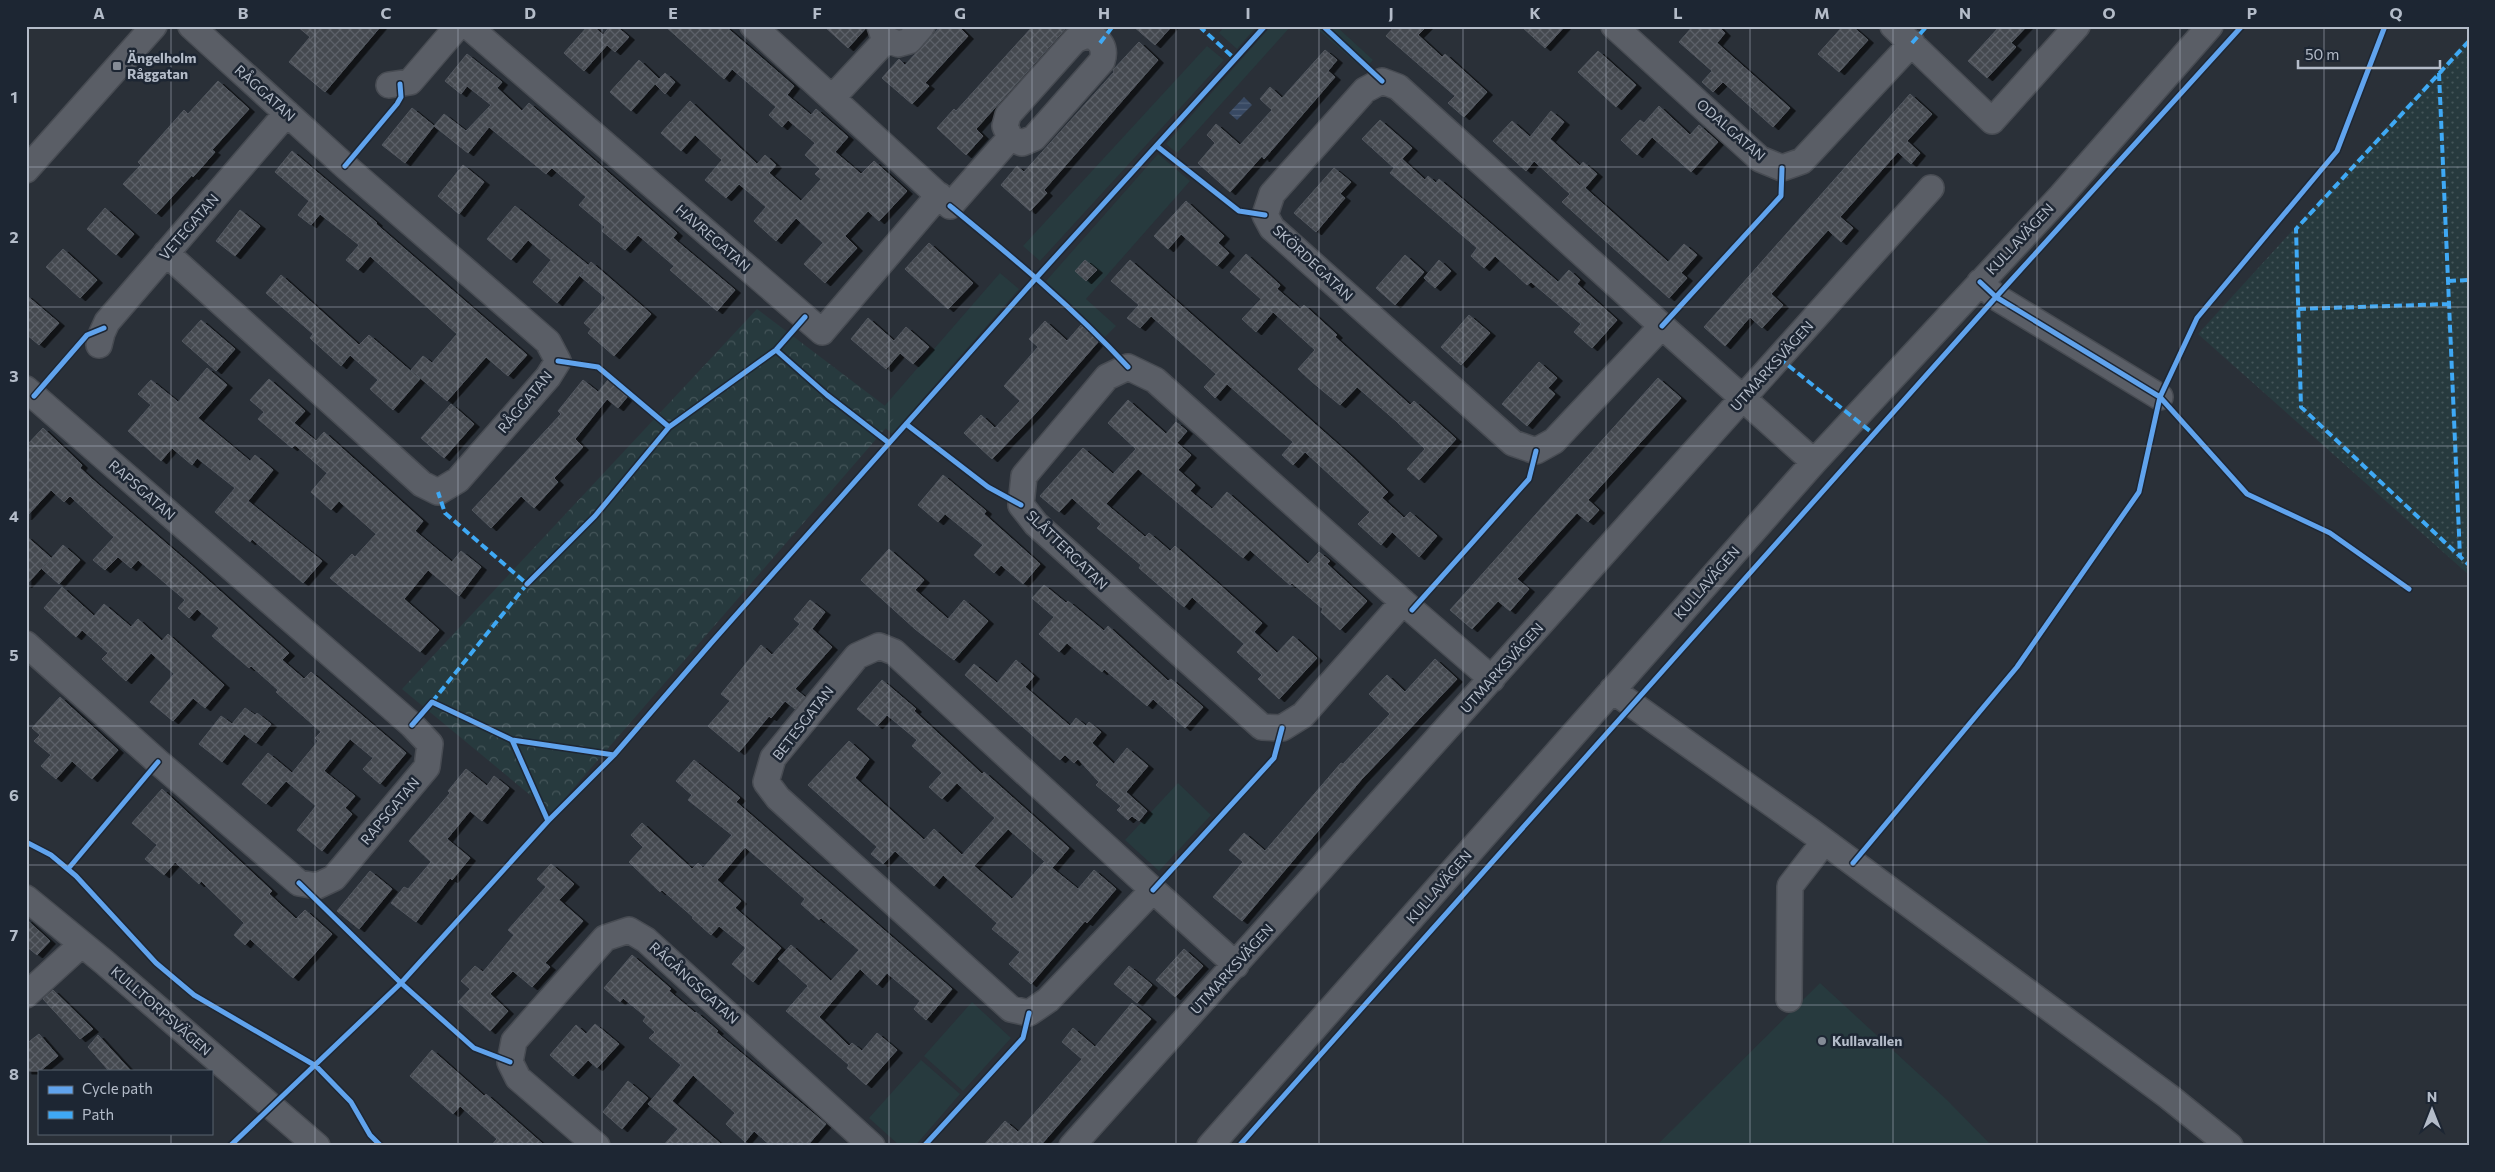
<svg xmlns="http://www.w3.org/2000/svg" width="2495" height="1172" viewBox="0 0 2495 1172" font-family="Commissioner,sans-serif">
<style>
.grass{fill:#273a3e}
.park{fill:url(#park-crowns)}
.garden{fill:url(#garden-dots)}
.water{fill:url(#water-rules)}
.building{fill:url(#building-cross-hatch);stroke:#52575f;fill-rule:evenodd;filter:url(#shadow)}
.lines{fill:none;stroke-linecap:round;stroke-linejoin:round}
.minor-casing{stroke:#484c53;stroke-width:28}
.minor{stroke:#5a5e66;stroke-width:25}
.quiet{stroke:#3fa9f5;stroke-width:4;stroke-dasharray:8 4;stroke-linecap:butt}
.cycleway-casing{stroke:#1d2633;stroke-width:8}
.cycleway{stroke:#60a3ed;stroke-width:5}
.grid{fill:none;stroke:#b4bcc9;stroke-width:1;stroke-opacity:0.55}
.poi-dot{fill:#848b96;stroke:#1d2633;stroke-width:2}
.labels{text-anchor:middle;stroke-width:5;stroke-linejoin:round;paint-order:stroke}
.poi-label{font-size:14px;font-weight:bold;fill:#b4bcc9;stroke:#1d2633;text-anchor:start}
.street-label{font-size:14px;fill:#b4bcc9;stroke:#1d2633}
.neatline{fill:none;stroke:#b4bcc9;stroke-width:2}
.grid-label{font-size:16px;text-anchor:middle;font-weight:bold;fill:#b4bcc9}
</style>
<defs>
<pattern id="park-crowns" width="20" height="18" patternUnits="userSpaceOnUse" patternTransform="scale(1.25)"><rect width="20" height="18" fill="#273a3e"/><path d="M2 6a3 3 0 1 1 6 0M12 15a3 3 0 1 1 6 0" fill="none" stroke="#445559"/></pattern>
<pattern id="garden-dots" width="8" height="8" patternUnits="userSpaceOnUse" patternTransform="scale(1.25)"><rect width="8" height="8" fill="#273a3e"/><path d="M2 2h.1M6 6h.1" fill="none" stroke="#445559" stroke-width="1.8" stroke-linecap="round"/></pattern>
<pattern id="water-rules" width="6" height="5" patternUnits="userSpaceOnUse" patternTransform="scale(1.25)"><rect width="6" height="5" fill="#384963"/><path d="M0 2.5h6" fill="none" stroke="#526178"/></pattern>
<pattern id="building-cross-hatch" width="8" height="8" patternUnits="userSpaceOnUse" patternTransform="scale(1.25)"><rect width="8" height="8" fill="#444950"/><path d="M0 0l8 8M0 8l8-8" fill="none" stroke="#5d6168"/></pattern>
<filter id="shadow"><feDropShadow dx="5.5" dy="3" stdDeviation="0" flood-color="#0009"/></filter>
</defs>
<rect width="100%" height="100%" fill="#2a3038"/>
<path class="grass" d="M1225 26H1257L1237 49 1219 33Z
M1271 26H1291L1177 153 1166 144Z
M1314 26H1336L1373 60 1364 70Z
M1207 46 1224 60 1040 261 1023 246Z
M1158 154 1190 181 1086 299 1116 326 1103 339 1049 290 1046 281Z
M1000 273 1019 289 892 434 874 418Z
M1178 783 1211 815 1159 871 1125 840Z
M1820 983 1947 1100 1992 1146H1656Z
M972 1002 1011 1038 963 1091 924 1056Z
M921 1060 960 1094 915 1146H900L869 1118Z"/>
<path class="park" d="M757 309 897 415 552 813 402 689Z"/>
<path class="garden" d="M2469 37V575L2198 334Z"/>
<path class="water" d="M1244 97 1252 105 1237 120 1229 113Z"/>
<path class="building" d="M297 26H381L325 92 289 62 310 37Z
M588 26H593L603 35 610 26H616L629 37 615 52 607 45 584 71 564 53Z
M665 26H725L794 86 787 95 811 115 816 109 848 137 835 152 861 174 874 161 907 191 879 221 868 211 845 236 857 248 825 283 804 264 823 243 796 218 776 241 754 221 766 207 739 184 726 198 705 180 722 160 695 135 681 151 661 133 690 101 757 164 765 155 776 165 769 173 801 201 821 179 815 174 820 169 805 155 815 143 788 120 782 127 769 115 776 107 732 69 724 79Z
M824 26H866V28L848 48Z
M941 26H958L968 36 925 83 929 86 912 104 882 78 899 59 905 65Z
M1033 26H1068L976 129 983 136 966 155 937 128 954 109 956 111Z
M1133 26H1172L1155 45Z
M1395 26H1427L1418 35 1442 57 1445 54 1487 92 1464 117 1448 103 1455 96 1386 36Z
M1521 26H1565L1545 48Z
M1693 26H1718L1725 33 1717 43 1790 108 1773 127 1723 82 1713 92 1702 82 1712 71 1679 42Z
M1843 26H1852L1868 40 1839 72 1818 54Z
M2000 26H2027L2011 43 2016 47 1987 78 1968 61Z
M1139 42 1158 60 1044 190 1047 193 1030 211 1001 185 1017 166 1024 172 1114 72 1113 70Z
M1325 50 1337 60 1328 71 1335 77 1264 159 1262 156 1230 192 1198 163 1215 143 1207 135 1216 124 1240 145 1272 110 1260 99 1270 87 1282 98Z
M1598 51 1636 85 1616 107 1578 72Z
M467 54 502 82 497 88 522 111 529 103 677 233 673 238 735 290 717 311 670 270 674 266 638 235 625 250 602 231 605 227 579 205 586 197 552 168 546 174 489 127 468 153 434 126 444 114 466 131 491 105 467 86 461 94 445 81Z
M639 60 659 79 665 73 675 82 665 94 655 84 631 111 610 92Z
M218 81 249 109 212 150 215 152 193 177 192 175 156 214 123 184 141 165 138 162 184 110 188 114Z
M1910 94 1932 114 1907 141 1920 153 1911 164 1898 152 1840 217 1853 228 1841 242 1828 230 1771 294 1783 305 1762 328 1750 317 1725 346 1704 327Z
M1659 106 1690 135 1699 125 1718 142 1691 172 1652 137 1637 155 1621 140 1640 120 1644 123Z
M412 108 434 126 405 163 382 145Z
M1551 111 1564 122 1550 139 1580 166 1583 162 1597 174 1585 188 1668 262 1684 244 1697 255 1681 273 1687 278 1669 298 1562 202 1570 194 1534 161 1526 171 1493 141 1512 121 1530 137Z
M1380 120 1412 148 1394 168 1362 139Z
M292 151 377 223 376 224 527 355 508 376 486 357 447 401 411 370 423 356 432 363 457 334 370 256 358 270 346 260 359 245 320 214 311 225 298 215 309 201 275 172Z
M1402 159 1425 180 1428 176 1436 183 1439 179 1558 282 1569 270 1580 280 1577 284 1617 320 1592 348 1574 332 1581 324 1531 282 1527 285 1495 256 1484 268 1471 256 1477 248 1390 173Z
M463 165 484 182 459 214 438 196Z
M1334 168 1351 182 1340 194 1345 198 1316 232 1294 213Z
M1186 201 1224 236 1218 243 1229 253 1217 266 1181 234 1168 249 1154 236Z
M515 206 588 265 557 303 533 282 551 260 528 240 511 260 487 239Z
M105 208 134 234 116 255 87 229Z
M240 210 260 226 235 256 216 241Z
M929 243 973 283 948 309 905 269Z
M63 249 97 280 80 298 46 267Z
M1246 254 1280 285 1277 289 1300 309 1304 305 1337 335 1335 337 1410 405 1414 401 1456 439 1419 480 1407 469 1425 449 1396 421 1357 387 1340 405 1312 382 1298 369 1315 350 1273 312 1256 332 1242 319 1261 299 1230 272Z
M1405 255 1424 272 1395 305 1376 288Z
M1085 260 1097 270 1086 281 1075 271Z
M1130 260 1351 456 1388 492 1382 498 1404 518 1410 512 1437 536 1419 557 1392 532 1381 545 1358 524 1370 512 1305 452 1293 465 1282 455 1293 442 1227 384 1215 398 1204 387 1216 374 1151 316 1140 328 1127 318 1139 305 1111 281Z
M1439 260 1451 271 1435 288 1424 278Z
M591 262 651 314 614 356 588 333 591 329 584 323 606 298 580 276Z
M281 275 359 345 369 335 420 379 393 410 370 389 378 380 350 355 341 366 310 338 313 334 266 293Z
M26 295 59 323 39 345 26 334Z
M1469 315 1490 333 1461 365 1441 347Z
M868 318 894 341 906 327 929 347 913 364 900 353 886 369 851 339Z
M201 320 235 349 216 371 182 341Z
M1045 321 1067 341 1081 325 1099 341 1035 414 992 459 964 433 981 415 995 428 1020 401 1004 386 1038 347 1029 339Z
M1539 362 1557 378 1548 388 1555 394 1527 426 1502 404Z
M207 368 227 385 198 418 250 461 255 455 273 470 248 501 322 561 303 583 252 539 250 542 215 512 235 488 197 458 192 465 172 448 161 461 128 431 151 405 138 394 151 380 178 402Z
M1658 378 1681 398 1588 500 1599 510 1588 522 1577 513 1517 579 1529 589 1510 611 1498 601 1472 629 1450 610Z
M269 379 305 411 294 423 316 441 324 432 423 521 415 531 452 562 461 551 481 567 459 596 428 570 404 599 439 630 420 652 330 578 352 554 355 557 376 534 339 501 331 510 311 492 327 473 295 445 292 448 258 419 264 412 250 400Z
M583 380 598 392 608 380 628 396 618 408 607 399 575 439 583 447 554 478 558 482 534 508 521 496 491 528 472 510 561 414 558 411Z
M1128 400 1166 434 1176 422 1187 431 1177 443 1191 455 1178 470 1195 485 1190 491 1212 509 1227 492 1308 564 1319 552 1330 561 1327 564 1367 601 1340 630 1321 612 1323 609 1292 583 1290 585 1250 550 1243 558 1138 469 1106 504 1145 537 1149 533 1170 551 1175 546 1222 587 1262 623 1254 632 1277 653 1293 636 1317 658 1279 699 1258 679 1262 675 1237 652 1244 644 1192 597 1184 607 1139 568 1141 565 1097 528 1101 524 1072 498 1059 512 1040 496 1083 448 1113 474 1136 449 1108 423Z
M451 404 474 424 444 458 421 438Z
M43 428 82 465 80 468 93 480 191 565 289 653 282 660 304 679 311 672 406 753 380 784 363 769 373 758 350 739 324 771 355 796 345 808 352 814 322 851 297 830 316 806 286 781 266 804 242 784 268 753 292 773 318 741 315 738 321 732 276 692 278 690 251 666 249 668 212 636 219 628 197 609 189 618 178 608 185 600 138 560 131 568 118 557 105 570 93 560 114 537 70 496 64 502 51 490 26 517V446Z
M943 475 986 511 984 514 1040 564 1023 584 1001 565 994 573 974 555 983 545 945 514 938 522 918 505Z
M26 536 51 558 26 585Z
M63 545 80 560 59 584 42 569Z
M889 549 924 580 915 590 948 619 964 600 988 621 954 660 915 629 861 580Z
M1044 585 1066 603 1068 601 1104 631 1108 626 1168 681 1171 679 1203 707 1185 728 1153 699 1147 706 1104 669 1102 672 1067 643 1059 652 1039 634 1054 617 1032 598Z
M62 587 94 616 104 604 131 627 138 619 162 641 168 634 224 685 205 708 193 698 173 721 150 702 174 674 151 653 126 681 102 659 108 653 82 630 76 637 44 608Z
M810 600 825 612 812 629 832 647 795 689 805 697 795 709 785 701 771 718 769 716 739 752 708 726 730 701 721 694 761 645 772 655 800 624 794 619Z
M1435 659 1457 679 1361 780 1242 921 1213 897 1243 862 1229 850 1244 833 1265 851 1341 763 1343 764 1390 714 1369 694 1387 675 1405 692Z
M1016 660 1034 676 1025 687 1070 726 1076 718 1086 726 1089 722 1101 732 1092 743 1114 764 1127 748 1148 766 1126 792 1147 811 1139 821 1132 816 1128 820 1117 810 1121 806 1096 785 1099 782 1078 759 1074 763 1065 755 1060 760 965 675 974 664 997 683Z
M882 680 916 709 914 711 982 774 984 772 1069 848 1052 868 1078 889 1094 870 1116 889 1087 923 1085 921 1031 984 1009 964 1020 952 992 929 997 923 943 875 934 886 895 851 883 864 871 854 877 847 808 785 849 741 869 759 855 778 924 840 934 829 962 855 995 818 957 783 942 799 929 787 942 773 912 746 917 740 887 715 877 726 857 709ZM1008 829 1051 867 1044 862 1012 899 974 866Z
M60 697 118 750 92 779 72 761 56 779 41 766 51 755 34 741 40 735 32 728Z
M245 708 255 715 257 713 271 724 256 743 244 734 222 762 199 744 221 716 232 724Z
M694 760 740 798 736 802 952 989 926 1020 914 1009 920 1001 887 973 877 985 860 969 819 1017 849 1046 852 1043 862 1051 877 1033 897 1050 866 1085 847 1068 849 1065 786 1011 808 986 778 959 791 945 831 981 859 950 821 918 819 920 801 904 805 899 745 847 717 880 741 901 735 908 781 948 753 982 732 964 746 948 719 926 711 935 692 918 693 917 662 890 660 892 629 862 643 847 631 835 642 823 692 869 698 863 703 868 732 835 688 800 692 795 676 781Z
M466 769 487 786 494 776 509 788 482 821 470 811 447 839 470 858 452 880 450 878 416 922 391 903 404 887 408 889 431 862 409 841 450 793 448 791Z
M162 789 272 891 269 894 296 919 305 910 332 934 293 978 250 939 245 945 234 935 244 923 201 881 199 884 175 862 164 875 145 859 157 845 132 823Z
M551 864 574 884 559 900 583 921 545 963 550 967 532 987 513 971 490 994 508 1011 490 1031 458 1002 470 989 461 981 475 966 483 972 514 935 508 930 546 887 537 879Z
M370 871 392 889 359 929 337 911Z
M26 919 50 941 37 955 26 946Z
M1184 949 1203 966 1175 997 1156 980Z
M632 955 671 989 669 991 695 1013 696 1012 718 1031 716 1032 826 1124 807 1146H771L754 1131 745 1142 726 1124 735 1113 693 1075 672 1101 723 1146H663L678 1129 648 1104 681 1065 649 1038 655 1032 643 1021 646 1017 623 998 620 1002 604 988Z
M1129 966 1152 985 1137 1003 1114 984Z
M53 990 93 1029 80 1039 43 999Z
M1132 1003 1151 1019 1040 1146H983L1005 1121 1018 1132 1082 1059 1062 1042 1073 1028 1095 1047Z
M595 1024 619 1044 597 1068 588 1060 573 1076 550 1055 576 1025 586 1034Z
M39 1034 58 1056 40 1071H26V1044Z
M98 1035 131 1071H109L88 1047Z
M432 1050 484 1096 486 1094 545 1146H491L497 1139 460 1106 453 1114 410 1076Z
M628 1081 648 1098 622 1129 603 1112Z"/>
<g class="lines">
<g class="minor-casing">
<path id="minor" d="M468 26 822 332 939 195
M753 26 950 206 1010 138 1022 143 1034 138 1102 61C1106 49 1101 38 1087 35L1075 40 1008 115 1005 126 1010 138
M880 26 884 38 898 44 909 41 922 26
M1614 26 1760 159 1782 168 1802 161 1912 43
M1893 26 1992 121 2077 26
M389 85 410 82 458 26
M832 98 886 40
M26 170 154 26
M166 253 422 484 438 492 458 480 548 377 558 361 548 342 345 166 191 26
M1980 282 1996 297 2160 397
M1662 326 1398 87 1382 81 1365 90 1272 194 1265 215 1272 228 1513 443 1536 451 1554 441 1662 326 1814 462
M99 345 102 333 107 322 287 113
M26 389 412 725 430 744 427 767 334 878 317 886 299 883 158 762 26 644
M1403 602 1155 380 1128 367 1107 377 1024 476 1021 505 1036 524 1262 727 1282 728 1303 715 1403 602 1492 679
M1612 690 1809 830 2168 1096 2230 1146
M1153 890 894 652 879 646 857 656 773 758 766 782 778 798 1011 1009 1029 1013 1048 1000 1153 890 1236 965
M26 898 104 962 317 1146
M26 995 82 944
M1789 999 1790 886 1824 842
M597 1146 518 1078 510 1062 514 1041 605 938 629 930 646 940 872 1146
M1072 1146 1931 188
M1210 1146 1814 462 2061 196 2210 26"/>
</g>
<use href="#minor" class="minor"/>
<path class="quiet" d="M1199 26 1236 60
M2469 41 2296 229 2301 407 2469 565
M1100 43 1113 26
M1912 43 1927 26
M2439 73 2460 557
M2448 281 2469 280
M2298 309 2449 304
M1779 358 1875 435
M432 702 527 584 445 513 438 492"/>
<g class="cycleway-casing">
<path id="cycleway" d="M1323 26 1382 81
M1158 147 1239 211 1265 215
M345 166 397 104 401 97 400 84
M950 206C1012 257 1073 307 1128 367
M1980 282 1996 297 2160 397 2247 494 2330 533 2409 589
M1662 326 1781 196 1782 168
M776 350 827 395 889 443
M558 361 598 367 669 427
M34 396 87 335 104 328
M906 424 988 487 1021 505
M527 584 595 516 669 427 776 350 805 317
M1412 610 1529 479 1536 451
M412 725 432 702 512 740 548 821
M512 740 614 755
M26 842 51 855 76 876 156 963 194 995 316 1066 351 1102 370 1135 381 1146
M1853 863 2017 667 2139 492 2160 397 2197 318 2337 151 2385 26
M68 869 158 762
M299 883 401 983 474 1048 510 1062
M1153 890 1274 758 1282 728
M230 1146 401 983 548 821 614 755 712 642 1037 277 1265 26
M924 1146 1023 1038 1029 1013
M1239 1146 1996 297 2242 26"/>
</g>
<use href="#cycleway" class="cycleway"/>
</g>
<path class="grid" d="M171 26V1071M315 26V1146M458 26V1146M602 26V1146M745 26V1146M889 26V1146M1032 26V1146M1176 26V1146M1319 26V1146M1463 26V1146M1606 26V1146M1750 26V1146M1893 26V1146M2037 26V1146M2180 26V1146M2324 26V1146M26 167H2469M26 307H2469M26 446H2469M26 586H2469M26 726H2469M26 865H2469M26 1005H2469M171 1133V1146"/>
<g class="poi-dot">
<rect x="112" y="61" width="10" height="10" rx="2.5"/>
<circle cx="1822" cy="1041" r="5"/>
</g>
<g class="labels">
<g class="poi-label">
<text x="127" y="63">Ängelholm<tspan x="127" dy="16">Råggatan</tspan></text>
<text x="1832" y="1046">Kullavallen</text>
</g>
<g class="street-label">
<text transform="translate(265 93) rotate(42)" y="5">RÅGGATAN</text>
<text transform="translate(1731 130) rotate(41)" y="5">ODALGATAN</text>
<text transform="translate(189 227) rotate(-49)" y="5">VETEGATAN</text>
<text transform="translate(713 238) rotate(41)" y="5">HAVREGATAN</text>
<text transform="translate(2020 239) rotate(-47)" y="5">KULLAVÄGEN</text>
<text transform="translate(1313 263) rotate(43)" y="5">SKÖRDEGATAN</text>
<text transform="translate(1772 366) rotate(-48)" y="5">UTMARKSVÄGEN</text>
<text transform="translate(525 402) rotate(-50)" y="5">RÅGGATAN</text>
<text transform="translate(142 490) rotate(41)" y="5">RAPSGATAN</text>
<text transform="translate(1067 550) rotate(44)" y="5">SLÅTTERGATAN</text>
<text transform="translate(1707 583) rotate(-49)" y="5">KULLAVÄGEN</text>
<text transform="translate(1502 668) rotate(-48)" y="5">UTMARKSVÄGEN</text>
<text transform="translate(803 723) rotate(-52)" y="5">BETESGATAN</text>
<text transform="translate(390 811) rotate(-50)" y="5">RAPSGATAN</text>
<text transform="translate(1439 887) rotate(-49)" y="5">KULLAVÄGEN</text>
<text transform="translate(1232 969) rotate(-48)" y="5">UTMARKSVÄGEN</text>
<text transform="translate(694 983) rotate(42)" y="5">RÅGÅNGSGATAN</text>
<text transform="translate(161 1011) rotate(41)" y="5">KULLTORPSVÄGEN</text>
</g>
</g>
<rect width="2495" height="1172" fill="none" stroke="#1d2633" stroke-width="55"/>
<rect x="38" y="1070" width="175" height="65" fill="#1d2633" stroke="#59626f"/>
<rect x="48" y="1086" width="25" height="8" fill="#60a3ed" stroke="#59626f"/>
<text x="82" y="1094" font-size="15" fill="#b4bcc9">Cycle path</text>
<rect x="48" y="1111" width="25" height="8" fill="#3fa9f5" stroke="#59626f"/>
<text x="82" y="1120" font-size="15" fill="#b4bcc9">Path</text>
<g transform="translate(2432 1110)" stroke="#1d2633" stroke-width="4" paint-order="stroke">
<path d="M0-4L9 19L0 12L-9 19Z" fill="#b4bcc9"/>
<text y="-8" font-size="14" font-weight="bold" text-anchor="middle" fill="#b4bcc9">N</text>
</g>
<path d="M2298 60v8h142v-8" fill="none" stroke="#b4bcc9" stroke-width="2.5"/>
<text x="2305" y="60" font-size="15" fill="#b4bcc9" stroke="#1d2633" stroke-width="4" paint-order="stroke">50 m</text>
<rect x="28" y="28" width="2440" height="1116" class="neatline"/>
<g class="grid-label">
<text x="99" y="19">A</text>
<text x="243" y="19">B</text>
<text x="386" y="19">C</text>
<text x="530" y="19">D</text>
<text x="673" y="19">E</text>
<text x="817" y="19">F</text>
<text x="960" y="19">G</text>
<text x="1104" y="19">H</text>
<text x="1248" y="19">I</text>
<text x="1391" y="19">J</text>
<text x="1535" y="19">K</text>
<text x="1678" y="19">L</text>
<text x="1822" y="19">M</text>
<text x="1965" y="19">N</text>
<text x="2109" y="19">O</text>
<text x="2252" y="19">P</text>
<text x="2396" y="19">Q</text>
<text x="14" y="103">1</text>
<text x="14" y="243">2</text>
<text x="14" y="382">3</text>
<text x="14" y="522">4</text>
<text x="14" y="661">5</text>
<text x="14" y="801">6</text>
<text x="14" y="941">7</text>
<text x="14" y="1080">8</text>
</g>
</svg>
